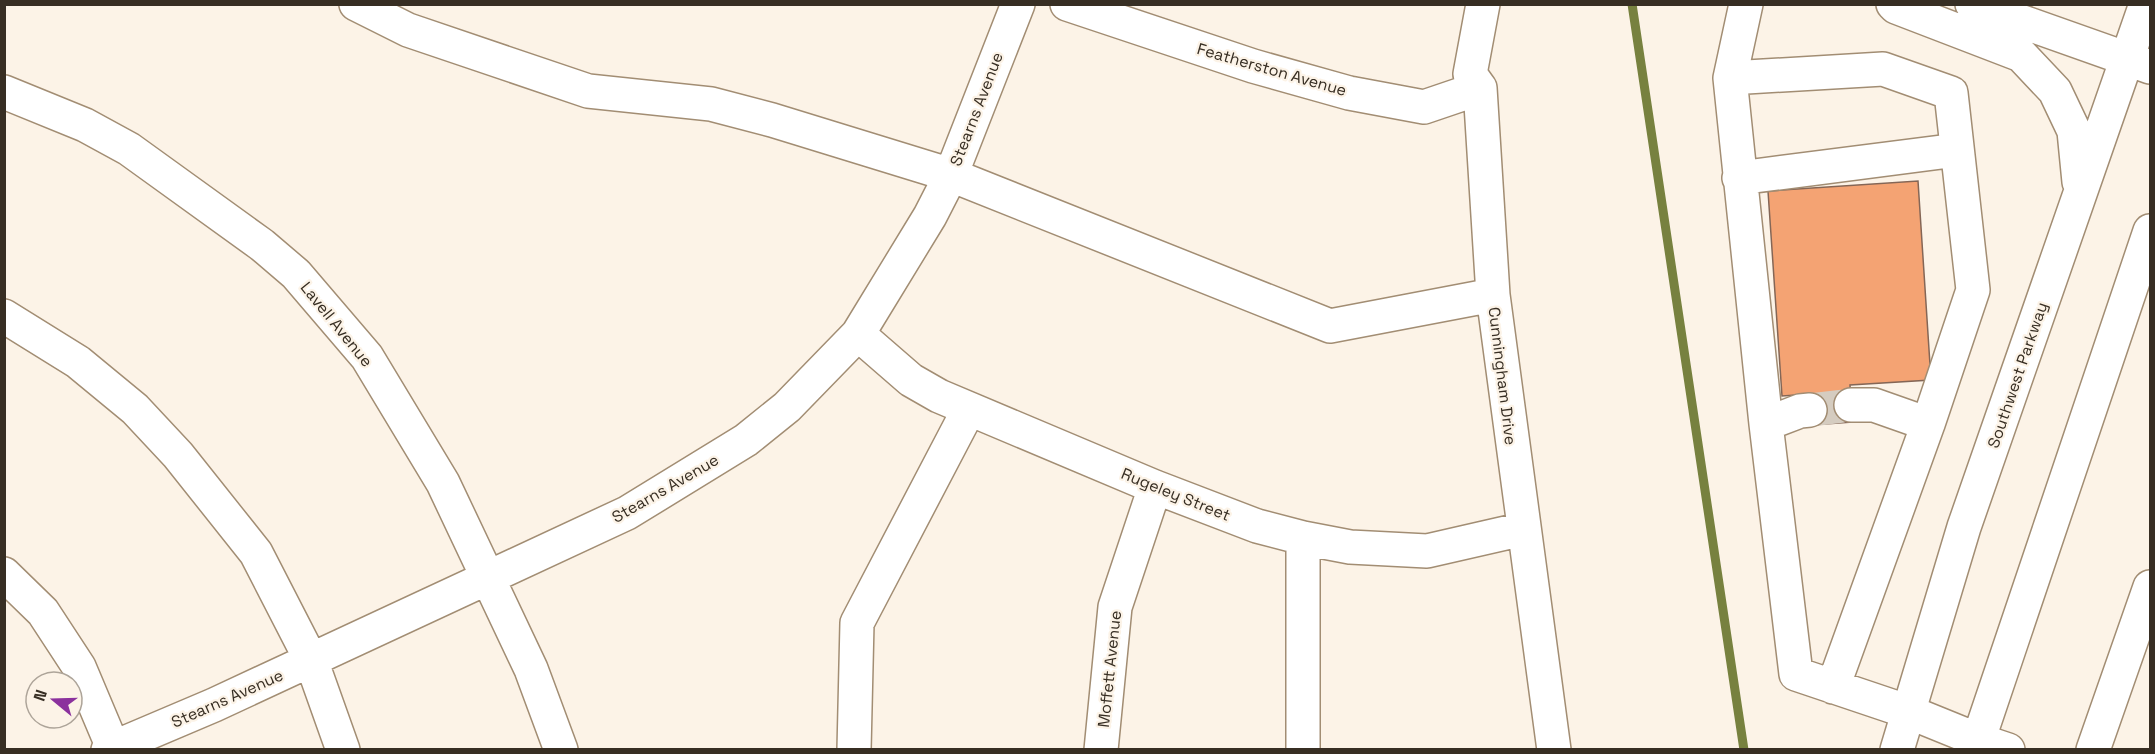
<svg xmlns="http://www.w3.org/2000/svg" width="2155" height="754" viewBox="0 0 2155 754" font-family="'Space Grotesk',sans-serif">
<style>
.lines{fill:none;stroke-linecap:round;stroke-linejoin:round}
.stream{stroke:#77813f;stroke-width:9}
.building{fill:#f4a373;stroke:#846656;stroke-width:1.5}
.minor-tunnel{stroke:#d5ccc0;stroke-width:33;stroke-dasharray:33 16;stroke-linecap:butt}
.minor-casing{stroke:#a28d73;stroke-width:36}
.major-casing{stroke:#a28d73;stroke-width:36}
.minor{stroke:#fff;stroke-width:33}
.major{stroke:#fff;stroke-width:33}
.labels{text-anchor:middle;stroke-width:4.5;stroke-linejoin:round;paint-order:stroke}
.street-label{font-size:16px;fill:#372e23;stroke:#fcf3e7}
</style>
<rect width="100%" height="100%" fill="#fcf3e7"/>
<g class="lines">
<path class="stream" d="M1632 4 1744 750"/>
</g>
<path class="building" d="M1918 181 1931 380 1850 385 1852 422 1812 425 1810 394 1782 396 1768 191Z"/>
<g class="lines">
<path class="minor-tunnel" d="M1810 410 1851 405"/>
<g class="minor-casing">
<path id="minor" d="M356 4 408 30 588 91 711 104 772 120 951 175 1330 326 1493 295
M1067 4 1253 66 1349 93 1424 107 1480 88
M1483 4 1470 74 1480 88 1493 295 1554 750
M1746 4 1730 78 1766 424 1796 674 1909 712
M1730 78 1883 69 1951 93 1973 290 1928 424 1833 687
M4 92 85 125 129 149 262 245 296 274 367 357 443 483 531 669 561 750
M1739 178 1957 150
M4 316 78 362 135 409 178 455 256 553 311 660 343 750
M858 334 911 380 939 396 1155 487 1257 526 1303 538 1350 547 1427 551 1523 529
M1851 405H1874L1928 424
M1766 424 1800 411 1810 410
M1303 538V750
M4 574 43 612 79 667 114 750
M1978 740 2008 750
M108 750 214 705 627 513 746 440 787 407 858 334 930 216 951 175 1018 4
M854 750 857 623 969 409
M1101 750 1115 607 1155 487
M2093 750 2150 587"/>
</g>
<g class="major-casing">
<path id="major" d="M1893 4 1896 7 2021 55 2055 91 2074 131 2079 182
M1972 4 2150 67
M1909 712 1978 740
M1897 750 1964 527 2146 4
M1975 750 2150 231"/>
</g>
<use href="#minor" class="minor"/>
<use href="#major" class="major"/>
</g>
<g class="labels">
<g class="street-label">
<text transform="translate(1272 69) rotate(16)" y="6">Featherston Avenue</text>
<text transform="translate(976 109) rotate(-69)" y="6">Stearns Avenue</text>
<text transform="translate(337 324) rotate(51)" y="6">Lavell Avenue</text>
<text transform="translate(2017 375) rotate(-71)" y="6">Southwest Parkway</text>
<text transform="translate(1503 376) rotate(83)" y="6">Cunningham Drive</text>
<text transform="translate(665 488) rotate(-30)" y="6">Stearns Avenue</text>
<text transform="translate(1176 494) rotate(22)" y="6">Rugeley Street</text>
<text transform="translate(1109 669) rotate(-84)" y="6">Moffett Avenue</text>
<text transform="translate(227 698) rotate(-24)" y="6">Stearns Avenue</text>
</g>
</g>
<rect width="2155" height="754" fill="none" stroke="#372e23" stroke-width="12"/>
<g transform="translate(54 700) rotate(289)"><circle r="28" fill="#fcf3e7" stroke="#ada499" stroke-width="1.5"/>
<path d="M0-4.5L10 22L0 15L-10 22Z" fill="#8b319d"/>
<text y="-9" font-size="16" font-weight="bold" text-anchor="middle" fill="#372e23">N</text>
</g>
</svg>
